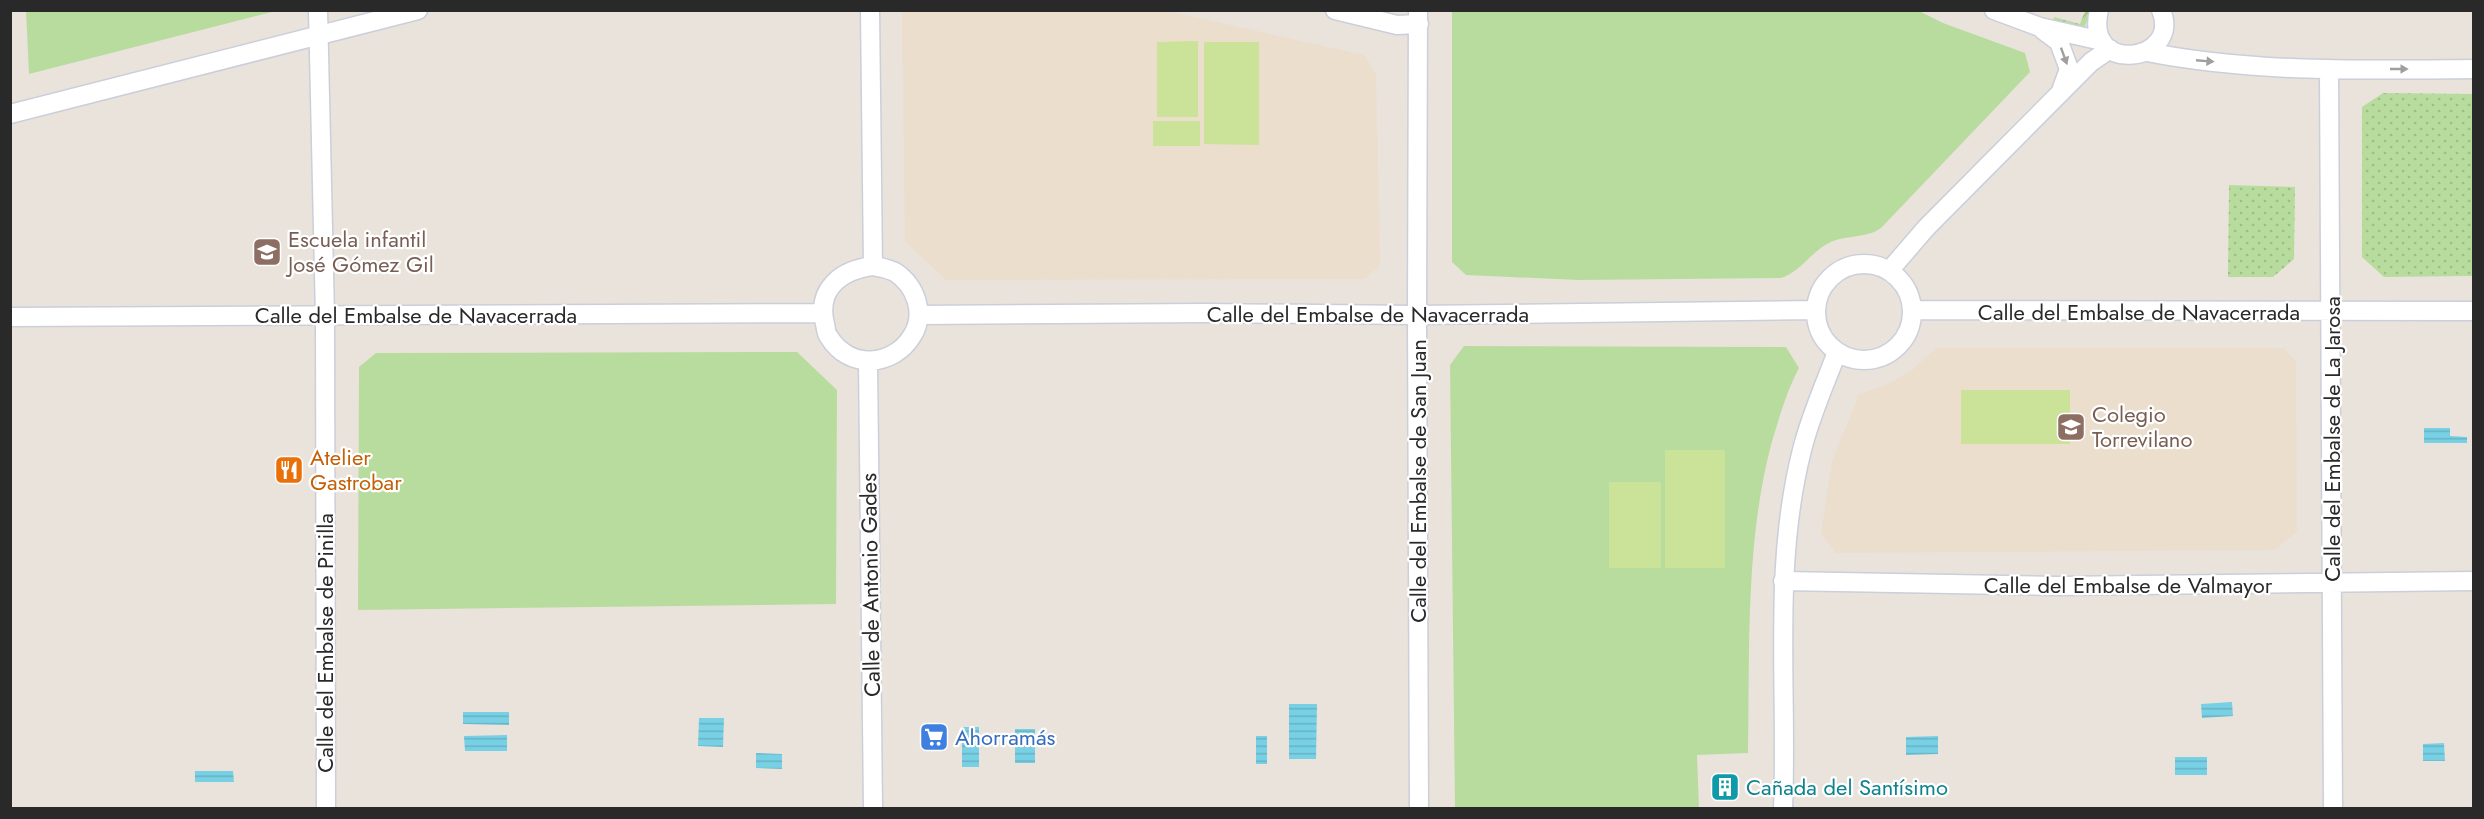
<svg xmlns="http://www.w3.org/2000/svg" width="2484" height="819" viewBox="0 0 2484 819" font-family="Jost,sans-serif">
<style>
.education{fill:#ebdecd}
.grass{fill:url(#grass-dots)}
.park{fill:#b8dc9d}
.garden{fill:url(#garden-furrows)}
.pitch{fill:#cae399}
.water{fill:url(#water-rules)}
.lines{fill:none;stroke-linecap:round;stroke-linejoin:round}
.street-casing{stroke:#cacfda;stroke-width:21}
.street{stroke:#fff;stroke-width:18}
.oneway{fill:#9f9f9f}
.labels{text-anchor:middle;stroke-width:4.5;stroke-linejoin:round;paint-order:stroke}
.education-label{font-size:22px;fill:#785e54;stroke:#fff;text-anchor:start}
.street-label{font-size:22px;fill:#292929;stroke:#fff}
.food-label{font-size:22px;fill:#c56008;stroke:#fff;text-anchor:start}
.shop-label{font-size:22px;fill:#366cbe;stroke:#fff;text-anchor:start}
.culture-label{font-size:22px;fill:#0d838f;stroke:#fff;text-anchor:start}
</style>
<defs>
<pattern id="grass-dots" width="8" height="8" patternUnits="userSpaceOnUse" patternTransform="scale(1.5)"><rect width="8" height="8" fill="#b8dc9d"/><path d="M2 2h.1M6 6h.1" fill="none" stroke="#9ebd87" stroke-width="1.8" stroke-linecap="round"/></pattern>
<pattern id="garden-furrows" width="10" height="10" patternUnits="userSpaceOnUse" patternTransform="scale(1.5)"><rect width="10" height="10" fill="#b8dc9d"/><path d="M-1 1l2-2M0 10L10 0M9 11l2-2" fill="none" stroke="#9ebd87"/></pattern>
<pattern id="water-rules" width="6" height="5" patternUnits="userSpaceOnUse" patternTransform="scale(1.5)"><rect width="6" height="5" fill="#77d0e4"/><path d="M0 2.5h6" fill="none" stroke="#67b3c4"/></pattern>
</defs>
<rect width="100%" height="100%" fill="#eae3dc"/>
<path class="education" d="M902 11H1168L1364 55 1376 74 1380 265 1365 279 946 280 905 241Z
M1936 348H2284L2296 362 2297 532 2275 550 1836 553 1821 534 1832 461 1859 394 1886 385 1912 370Z"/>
<path class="grass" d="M2383 93 2473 94V276L2384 277 2362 257V107Z
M2229 185 2295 187 2294 259 2273 277H2228Z"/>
<path class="park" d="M26 11V10L276 11 29 74Z
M1452 11H1919L1943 23 2025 53 2030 72 1881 228C1868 238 1846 235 1831 242 1811 251 1801 272 1781 278L1579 280 1466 275 1452 262Z
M1464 346 1786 347 1799 368C1786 393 1779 418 1771 445 1745 545 1750 650 1748 753L1697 755 1699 808H1455L1450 365Z
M797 352 837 390 836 604 358 610 359 367 376 353Z"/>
<path class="garden" d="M2085 11H2090L2084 29 2053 22 2054 17 2080 24Z"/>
<path class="pitch" d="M1198 41V117H1157V42Z
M1204 42H1259V145L1204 144Z
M1153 121H1200V146H1153Z
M1961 390H2070V444H1961Z
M1665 450H1725V568H1665Z
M1609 482H1661V568H1609Z"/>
<path class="water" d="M2424 428H2450V436L2467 437V443H2424Z
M2232 702 2233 716 2202 718 2201 704Z
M1289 704H1317L1316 759H1289Z
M463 712H509V725L463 724Z
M699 718H724L723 747 698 746Z
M962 727H979V767H962Z
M1015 729H1035V763H1015Z
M507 735V751H465L464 736Z
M1256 736H1267V764H1256Z
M1938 736V754L1906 755V737Z
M2444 743 2445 761H2423V744Z
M756 753 782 754V769L756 768Z
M2175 757H2207V775H2175Z
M195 771H233L234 782H195Z"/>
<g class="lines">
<g class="street-casing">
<path id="street" d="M318 10 325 316 326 808
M870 10 873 266
M1335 10 1397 25 1419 24
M1418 10 1417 315 1419 808
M1994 10 2040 27 2102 41
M2099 10C2083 77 2183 62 2161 10
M2043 30 2059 42 2069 69 2062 88
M2147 52C2254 73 2365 70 2474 69
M2329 70 2333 808
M10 114 418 10
M1816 312a48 48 0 1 1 96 0a48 48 0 1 1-96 0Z
M873 266C880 267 888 269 895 272 916 286 926 314 912 336 893 367 849 370 829 337 826 334 826 328 825 324 816 289 841 270 873 266Z
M1889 271 1926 228 2091 62 2110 49
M1912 310 2474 311
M920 315 1204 313 1417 315 1816 310
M10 317 822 313
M868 362 873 808
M1783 581 2058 586 2474 581
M1783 808C1788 690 1772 567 1802 450 1810 417 1825 384 1837 352"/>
</g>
<use href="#street" class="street"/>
</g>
<defs><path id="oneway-solid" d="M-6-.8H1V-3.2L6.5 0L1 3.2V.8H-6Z" transform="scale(1.5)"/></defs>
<g class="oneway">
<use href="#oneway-solid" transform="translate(2064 56) rotate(70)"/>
<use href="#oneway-solid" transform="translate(2205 61) rotate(5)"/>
<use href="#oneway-solid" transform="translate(2399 69)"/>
</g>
<defs>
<g id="school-square" transform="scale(1.5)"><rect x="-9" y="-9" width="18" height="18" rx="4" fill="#8d6e63" stroke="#fff"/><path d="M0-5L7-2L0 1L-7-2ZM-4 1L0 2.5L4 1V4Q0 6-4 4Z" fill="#fff"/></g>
<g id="restaurant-square" transform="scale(1.5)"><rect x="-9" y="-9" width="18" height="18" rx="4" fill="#e8710a" stroke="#fff"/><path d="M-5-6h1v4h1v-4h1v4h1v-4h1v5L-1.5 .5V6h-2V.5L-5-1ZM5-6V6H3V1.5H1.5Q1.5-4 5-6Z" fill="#fff"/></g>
<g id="supermarket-square" transform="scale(1.5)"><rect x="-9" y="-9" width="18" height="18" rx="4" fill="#3f7fe0" stroke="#fff"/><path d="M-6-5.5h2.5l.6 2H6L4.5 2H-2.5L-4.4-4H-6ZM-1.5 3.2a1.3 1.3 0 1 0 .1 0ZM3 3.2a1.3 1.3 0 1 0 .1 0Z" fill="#fff"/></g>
<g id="building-square" transform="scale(1.5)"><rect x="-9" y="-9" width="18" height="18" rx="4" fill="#0f9aa8" stroke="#fff"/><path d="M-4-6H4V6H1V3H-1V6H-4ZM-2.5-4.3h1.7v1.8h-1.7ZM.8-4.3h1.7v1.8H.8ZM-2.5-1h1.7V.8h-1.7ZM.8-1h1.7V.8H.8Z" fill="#fff"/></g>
</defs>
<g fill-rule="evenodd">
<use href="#school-square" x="267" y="252"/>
<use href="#school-square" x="2071" y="427"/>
<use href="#restaurant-square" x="289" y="470"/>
<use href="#supermarket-square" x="934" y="737"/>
<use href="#building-square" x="1725" y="787"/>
</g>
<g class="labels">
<g class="education-label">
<text x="288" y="247">Escuela infantil<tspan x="288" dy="25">José Gómez Gil</tspan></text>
<text x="2092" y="422">Colegio<tspan x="2092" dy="25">Torrevilano</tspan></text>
</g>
<g class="street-label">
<text x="2139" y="320">Calle del Embalse de Navacerrada</text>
<text x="1368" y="322">Calle del Embalse de Navacerrada</text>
<text x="416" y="323">Calle del Embalse de Navacerrada</text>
<text transform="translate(2332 439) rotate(-90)" y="8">Calle del Embalse de La Jarosa</text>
<text transform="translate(1418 481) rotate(-90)" y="8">Calle del Embalse de San Juan</text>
<text transform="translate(870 585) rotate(-91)" y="8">Calle de Antonio Gades</text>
<text x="2128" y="593">Calle del Embalse de Valmayor</text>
<text transform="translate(325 643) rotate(-90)" y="8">Calle del Embalse de Pinilla</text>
</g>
<g class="food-label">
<text x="310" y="465">Atelier<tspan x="310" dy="25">Gastrobar</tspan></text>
</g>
<g class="shop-label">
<text x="955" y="745">Ahorramás</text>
</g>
<g class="culture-label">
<text x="1746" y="795">Cañada del Santísimo</text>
</g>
</g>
<rect width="2484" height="819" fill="none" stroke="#292929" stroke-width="24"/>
</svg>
